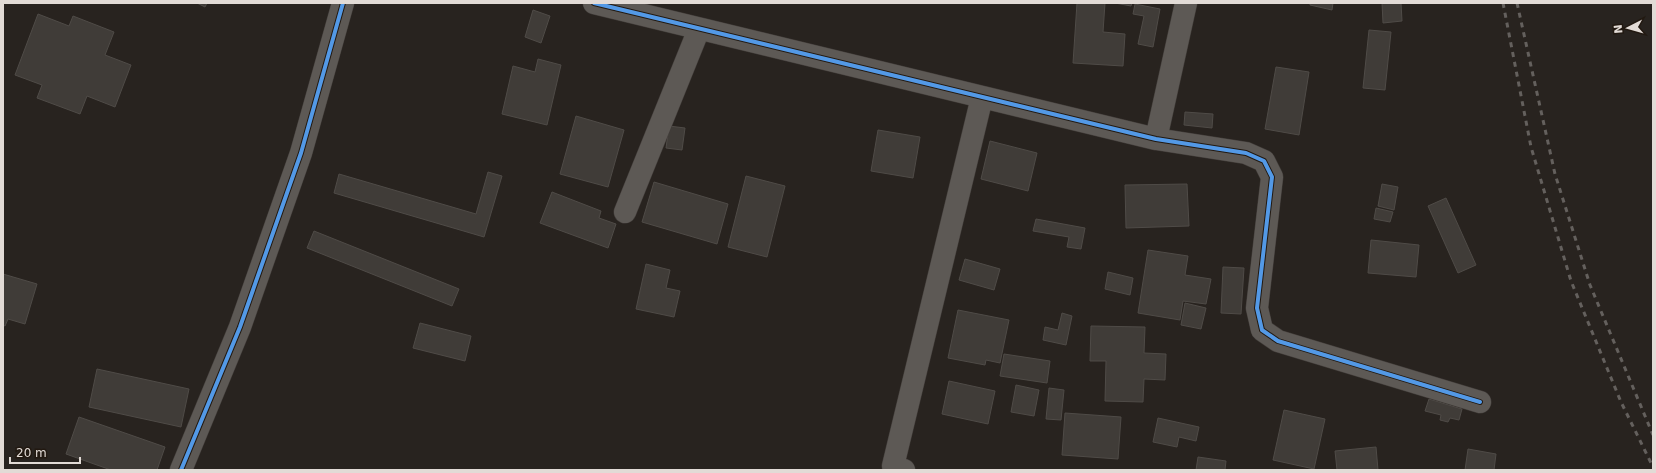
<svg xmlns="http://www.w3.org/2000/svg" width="1656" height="473" viewBox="0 0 1656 473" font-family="'DejaVu Sans',sans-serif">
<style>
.building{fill:#403c38;stroke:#4f4b47}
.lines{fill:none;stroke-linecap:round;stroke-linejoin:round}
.minor-casing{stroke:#423d3a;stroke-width:23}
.minor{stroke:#5d5955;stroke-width:22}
.rail{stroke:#64605d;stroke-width:3;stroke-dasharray:5 5;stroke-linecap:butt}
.cycleway-casing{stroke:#221911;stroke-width:6}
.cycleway{stroke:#5399e6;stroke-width:4}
</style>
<rect width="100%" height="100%" fill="#28231f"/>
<path class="building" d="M197 3H207L205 7Z
M1077 3H1105L1103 32 1125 34 1123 66 1073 63Z
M1115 3H1132L1131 6Z
M1310 3H1333L1332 10 1310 5Z
M1382 3H1401L1402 21 1383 23Z
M1135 4 1160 9 1153 47 1138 44 1144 16 1133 14Z
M533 10 550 16 541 43 525 37Z
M38 14 69 26 73 16 114 32 105 55 131 65 115 107 87 96 80 114 37 98 42 85 15 75Z
M1369 30 1391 32 1385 90 1363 88Z
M538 59 561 65 547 125 502 114 513 66 535 72Z
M1276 67 1309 72 1299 135 1265 129Z
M1185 112 1213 114 1212 128 1184 125Z
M576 116 624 130 608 187 560 174Z
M669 126 685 128 682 150 666 148Z
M878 130 920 137 913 178 871 171Z
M990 141 1037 153 1028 191 981 179Z
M488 172 502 176 484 237 334 193 339 174 476 214Z
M746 176 785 186 767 257 728 247Z
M654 182 728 204 717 244 642 222Z
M1187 184 1189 226 1126 228 1125 185Z
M1382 184 1398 187 1394 210 1378 206Z
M552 192 601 211 599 218 616 224 608 248 540 223Z
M1446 198 1476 265 1458 273 1428 206Z
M1376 208 1393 212 1390 222 1374 219Z
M1036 219 1085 228 1081 249 1067 247 1069 237 1033 231Z
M314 231 459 289 452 306 307 248Z
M1371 240 1419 245 1416 277 1368 273Z
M1148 250 1188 256 1185 275 1211 279 1206 304 1183 301 1180 320 1138 313Z
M965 259 1000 269 994 290 959 280Z
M646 264 670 270 666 288 680 291 674 317 636 309Z
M1223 267 1244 268 1241 314 1221 313Z
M1108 272 1133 278 1130 295 1105 289Z
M3 274 37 284 25 324 8 319 5 326 3 325Z
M1185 303 1206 308 1201 329 1181 325Z
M958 310 1009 320 1000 363 986 360 985 365 948 358Z
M1062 313 1072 316 1066 345 1043 340 1045 327 1058 330Z
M420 323 471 336 465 361 413 348Z
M1091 326 1145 327 1144 353 1166 354 1165 380 1144 379 1143 402 1105 401 1106 361H1090Z
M1004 354 1050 361 1047 383 1000 376Z
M97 369 189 389 181 427 89 407Z
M949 381 995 391 988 424 942 414Z
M1016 385 1039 390 1034 416 1011 412Z
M1049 388 1064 390 1061 420 1046 419Z
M1429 399 1462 409 1459 420 1450 418 1448 422 1440 420 1441 415 1425 411Z
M1284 410 1325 419 1314 469 1273 460Z
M1065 413 1121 417 1118 459 1062 455Z
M79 417 165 447 157 470H111L66 454Z
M1158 418 1199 427 1196 441 1179 437 1177 447 1153 442Z
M1376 447 1378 470H1337L1335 451Z
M1468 449 1496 454 1494 470H1465Z
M1198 457 1226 461 1225 470H1196Z"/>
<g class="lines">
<g class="minor-casing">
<path id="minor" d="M594 3 1156 139 1246 153 1264 161 1272 177 1257 308 1262 330 1278 341 1480 402
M1156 139 1186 3
M625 212 699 29
M181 470 240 327 301 153 343 3
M904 470 893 466 982 97"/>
</g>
<use href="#minor" class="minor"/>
<path class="rail" d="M1503 3 1531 147 1571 281 1621 402 1653 467
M1517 3 1555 174 1590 285 1653 435"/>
<g class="cycleway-casing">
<path id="cycleway" d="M594 3 1156 139 1246 153 1264 161 1272 177 1257 308 1262 330 1278 341 1480 402
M181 470 240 327 301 153 343 3"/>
</g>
<use href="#cycleway" class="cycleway"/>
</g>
<rect width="1656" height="473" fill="none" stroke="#e2dbd6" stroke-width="8"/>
<g transform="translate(1628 28) rotate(264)" stroke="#221911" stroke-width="3" paint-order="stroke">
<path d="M0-3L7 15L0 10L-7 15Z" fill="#e2dbd6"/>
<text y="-6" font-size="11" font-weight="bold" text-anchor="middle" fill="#e2dbd6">N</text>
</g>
<path d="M10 457v6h70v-6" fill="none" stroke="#e2dbd6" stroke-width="2"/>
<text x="16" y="457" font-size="12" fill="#e2dbd6" stroke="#221911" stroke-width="3" paint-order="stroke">20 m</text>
</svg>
